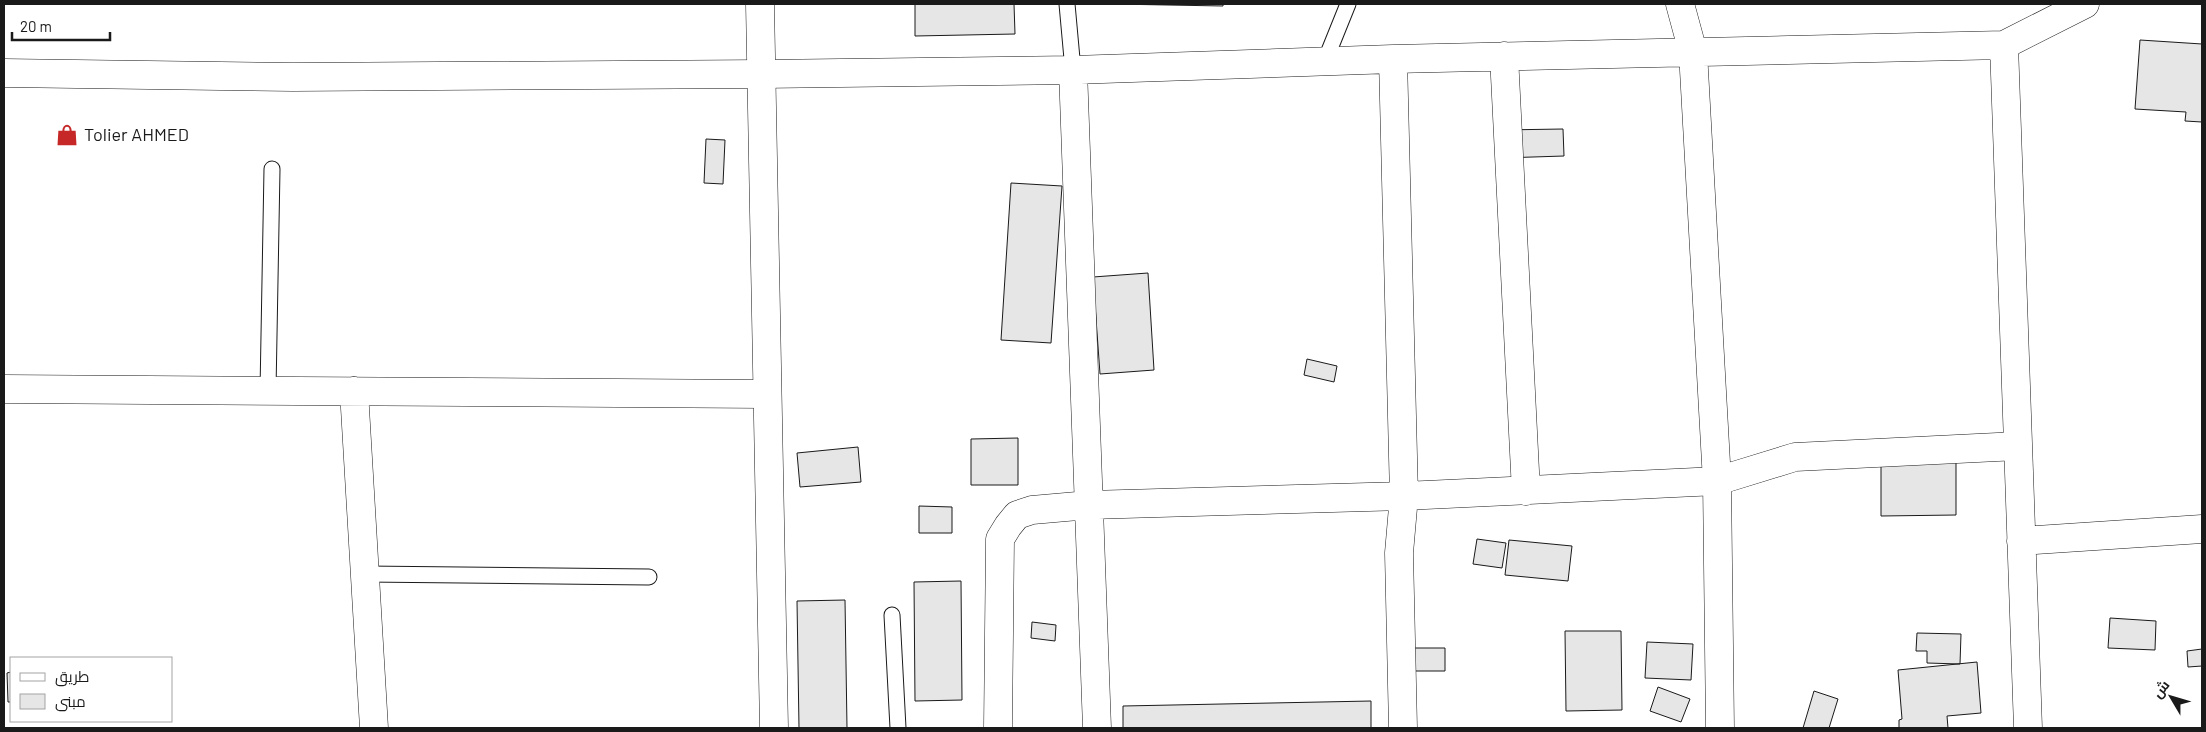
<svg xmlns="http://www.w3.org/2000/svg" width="2206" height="732" viewBox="0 0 2206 732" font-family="Barlow,Cairo,sans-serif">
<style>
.building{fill:#e6e6e6;stroke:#1a1a1a}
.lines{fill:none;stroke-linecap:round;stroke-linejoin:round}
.service-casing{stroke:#1a1a1a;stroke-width:17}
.minor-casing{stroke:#1a1a1a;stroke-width:29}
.tertiary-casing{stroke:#1a1a1a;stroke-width:29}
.service{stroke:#fff;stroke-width:15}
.minor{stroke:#fff;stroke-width:28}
.tertiary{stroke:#fff;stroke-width:28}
.labels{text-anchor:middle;stroke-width:4;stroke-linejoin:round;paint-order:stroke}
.poi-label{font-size:18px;fill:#1a1a1a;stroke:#fff;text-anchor:start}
</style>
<rect width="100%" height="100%" fill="#fff"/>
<path class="building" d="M915 4H1014L1015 34 915 36Z
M1113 4H1223V6Z
M2140 40 2202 44V122L2185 121 2186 112 2135 109Z
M1563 129 1564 156 1502 158 1501 130Z
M706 139 725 140 723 184 704 183Z
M1011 183 1062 186 1051 343 1001 340Z
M1148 273 1154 370 1100 374 1093 277Z
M1307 359 1337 366 1334 382 1304 375Z
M1018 438V485H971V439Z
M858 447 861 482 800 487 797 453Z
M1956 462V515L1881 516V463Z
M919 506 952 507V533H919Z
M1477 539 1506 543 1502 568 1473 564Z
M1509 540 1572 546 1568 581 1505 575Z
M961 581 962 700 915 701 914 582Z
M845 600 847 728H799L797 601Z
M2110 618 2156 621 2155 650 2108 648Z
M1032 622 1056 625 1055 641 1031 638Z
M1565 631H1621L1622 710 1566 711Z
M1917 633 1961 634 1960 664 1927 663V651H1916Z
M1647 642 1693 644 1691 680 1645 678Z
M1410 648H1445V671H1410Z
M2202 649V666L2188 667 2187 651Z
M1977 662 1981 713 1947 716 1948 728H1899V720L1902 719 1898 670Z
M11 672V702H8L7 673Z
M1658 687 1690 699 1681 722 1650 711Z
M1814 691 1838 699 1829 728H1803Z
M1371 701V728H1123V706Z"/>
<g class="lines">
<g class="service-casing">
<path id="service" d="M1067 4 1073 70
M1325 61 1348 4
M268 391 272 169
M365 574 649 577
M892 615 898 728"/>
</g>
<g class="minor-casing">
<path id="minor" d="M1680 4 1693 52 1717 481 1720 728
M2004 45 2028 728
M1504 56 1526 491
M1073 70 1097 728
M4 73 293 77 762 74 1073 70 1393 59 2004 45 2085 4
M4 389 767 394
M354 391 374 728
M2021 541 2202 529
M998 728 1000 539 1008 526 1017 515 1032 510 1089 505 1404 496 1393 59
M1403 728 1399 553 1404 496 1717 481 1795 457 2018 446"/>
</g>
<g class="tertiary-casing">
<path id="tertiary" d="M760 4 774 728"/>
</g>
<use href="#service" class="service"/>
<use href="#minor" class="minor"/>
<use href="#tertiary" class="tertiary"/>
</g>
<defs>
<g id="shop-bare" transform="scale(1.725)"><path d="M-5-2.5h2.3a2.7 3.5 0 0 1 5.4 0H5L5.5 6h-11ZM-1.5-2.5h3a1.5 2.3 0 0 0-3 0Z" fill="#c62828" stroke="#fff" stroke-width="2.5" paint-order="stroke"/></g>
</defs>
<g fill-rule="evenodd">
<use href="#shop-bare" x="67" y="135"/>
</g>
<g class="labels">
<g class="poi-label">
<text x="84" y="141">Tolier AHMED</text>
</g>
</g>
<rect width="2206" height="732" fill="none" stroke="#1a1a1a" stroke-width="10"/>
<rect x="10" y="657" width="162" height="65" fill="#ffffff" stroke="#a3a3a3"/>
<rect x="20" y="673" width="25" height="8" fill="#ffffff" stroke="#a3a3a3"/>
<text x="55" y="682" font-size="15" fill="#1a1a1a">طريق</text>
<rect x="20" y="694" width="25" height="15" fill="#e6e6e6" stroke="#a3a3a3"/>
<text x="55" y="707" font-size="15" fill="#1a1a1a">مبنى</text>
<g transform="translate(2171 697) rotate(308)" stroke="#ffffff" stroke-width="4" paint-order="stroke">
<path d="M0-4L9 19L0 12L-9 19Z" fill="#1a1a1a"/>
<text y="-8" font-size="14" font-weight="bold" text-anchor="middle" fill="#1a1a1a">ش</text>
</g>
<path d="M12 32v8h98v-8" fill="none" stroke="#1a1a1a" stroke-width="2.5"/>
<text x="20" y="32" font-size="15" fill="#1a1a1a" stroke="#ffffff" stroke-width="4" paint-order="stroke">20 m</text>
</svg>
